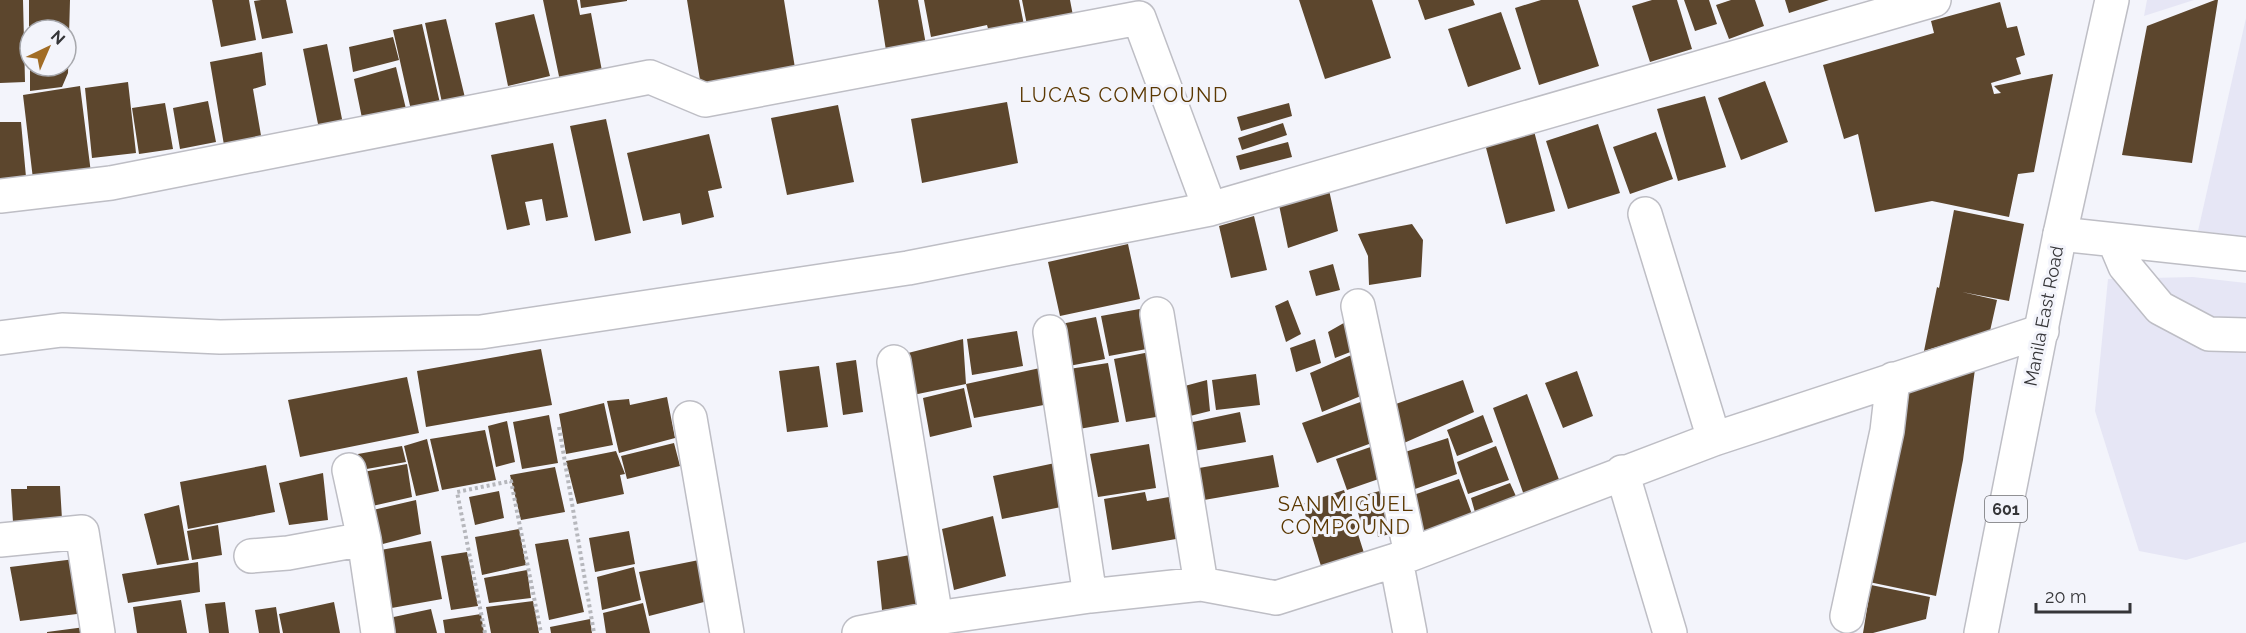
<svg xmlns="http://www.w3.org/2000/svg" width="2246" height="633" viewBox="0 0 2246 633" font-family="Raleway,sans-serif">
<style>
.built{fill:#e6e6f5}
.building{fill:#5c462d}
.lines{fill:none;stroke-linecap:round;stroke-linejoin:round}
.minor-casing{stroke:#bebec5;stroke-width:36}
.major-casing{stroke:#bebec5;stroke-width:36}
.path{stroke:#b6b7bc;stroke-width:4;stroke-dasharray:3 3;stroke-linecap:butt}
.minor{stroke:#fff;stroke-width:33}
.major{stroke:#fff;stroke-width:33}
.labels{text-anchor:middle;stroke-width:6;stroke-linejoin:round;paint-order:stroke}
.shield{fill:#f3f4fb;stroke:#6e6e72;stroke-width:1.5}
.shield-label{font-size:16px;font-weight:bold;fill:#353538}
.street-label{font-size:18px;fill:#353538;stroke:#f3f4fb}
.neighbourhood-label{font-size:20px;letter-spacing:1.5px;fill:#5b3802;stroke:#f3f4fb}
</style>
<rect width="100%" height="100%" fill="#f3f4fb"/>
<path class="built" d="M2147 0H2194L2144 16Z
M2246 18V236L2198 231Z
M2193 277 2246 283V542L2186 560 2139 551 2095 411 2108 279Z"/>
<path class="building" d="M0 0H23L25 82 0 83Z
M29 0H70L68 73 62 87 30 91V66H66V30H29Z
M212 0H249L256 40 221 47Z
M261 0H286L293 33 262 39 254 1Z
M543 0H577L580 15 591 13 602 71 560 81Z
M580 0H627V1L581 8Z
M687 0H784L795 68 701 86Z
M878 0H918L928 56 888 63Z
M924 0H1019L1024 25 989 32 987 25 931 37Z
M1022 0H1070L1075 26 1029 35Z
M1299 0H1372L1391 58 1325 79Z
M1418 0H1473L1475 5 1425 20Z
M1541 0H1578L1599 66 1539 85 1515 8Z
M1652 0H1677L1692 49 1650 62 1632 6Z
M1684 0H1709L1717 24 1695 31Z
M1731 0H1755L1764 26 1729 39 1716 5Z
M1785 0H1829L1789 13Z
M2215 0H2218L2192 163 2122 155 2147 26Z
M2000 2 2007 28 2017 26 2025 55 2016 58 2021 74 1991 83 1994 94 2001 93 1994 86 2053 74 2034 172 2018 174 2009 217 1932 201 1875 212 1858 134 1844 139 1823 65 1934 33 1931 21Z
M1501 12 1521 69 1468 87 1448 29Z
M534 14 550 76 508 86 495 23Z
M446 19 467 106 444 112 425 23Z
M422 24 442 112 413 119 393 30Z
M393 37 399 60 353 72 349 47Z
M327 44 345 134 321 139 303 49Z
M262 52 266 85 253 89 263 147 226 157 210 62Z
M396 67 406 109 362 118 354 79Z
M1765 81 1788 142 1741 160 1718 98Z
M128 82 136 153 92 158 85 88Z
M80 86 91 173 33 179 23 95Z
M1705 96 1726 167 1678 181 1657 109Z
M208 101 216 142 180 149 173 108Z
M1007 102 1018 163 922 183 911 119Z
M165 103 173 149 139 154 132 108Z
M1289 103 1292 116 1241 131 1237 117Z
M838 105 854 182 787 195 771 118Z
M606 119 631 233 595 241 570 126Z
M0 122H21L26 177 0 179Z
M1283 123 1287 135 1242 150 1238 138Z
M1598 124 1620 193 1568 209 1546 141Z
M1534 131 1555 211 1506 224 1485 144Z
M1656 132 1673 179 1630 194 1613 147Z
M709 134 722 188 708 191 714 217 682 225 680 213 643 221 627 153Z
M1288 142 1292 157 1240 170 1236 156Z
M553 143 568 217 546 221 542 199 525 202 530 225 507 230 491 155Z
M1329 190 1338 231 1288 248 1279 205Z
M1954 210 2024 224 2009 301 1962 292 1997 300 1990 331 1924 351 1937 287 1939 288Z
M1254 216 1267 270 1231 278 1219 226Z
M1412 224 1423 240 1421 277 1369 285 1368 256 1358 234Z
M1128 244 1140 299 1060 316 1048 262Z
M1333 264 1340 290 1316 296 1309 271Z
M1288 300 1301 334 1286 342 1275 306Z
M1145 308 1152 348 1109 356 1101 316Z
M1096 317 1105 359 1069 366 1061 324Z
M1349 320 1358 349 1335 358 1328 332Z
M1017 331 1023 366 972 375 967 339Z
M963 339 966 384 913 395 908 353Z
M1315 339 1321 363 1296 372 1290 348Z
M541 349 552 405 426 427 417 371Z
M1155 351 1168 415 1126 422 1114 359Z
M1356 353 1368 393 1322 412 1310 373Z
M856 360 863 412 843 415 836 363Z
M1108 363 1119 422 1079 429 1069 369Z
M819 366 828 427 787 432 779 371Z
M1040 368 1049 404 974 418 966 384Z
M1975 369 1963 460 1936 596 1869 582 1897 390Z
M1577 371 1593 416 1563 428 1545 383Z
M1256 374 1260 405 1216 410 1212 380Z
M407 377 419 433 300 457 288 400Z
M1207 380 1210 411 1186 417 1181 387Z
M1463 380 1474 412 1404 443 1393 405Z
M964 388 972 427 930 437 923 398Z
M1527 394 1561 485 1525 498 1493 408Z
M667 397 675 438 619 453 607 401 629 399 630 405Z
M1366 400 1380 440 1317 463 1302 423Z
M604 403 613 445 566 454 559 414Z
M1240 412 1246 442 1193 451 1188 423Z
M549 415 558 463 522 469 513 422Z
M1483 415 1493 442 1457 456 1447 430Z
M507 421 515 462 496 467 488 426Z
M485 430 496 480 442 490 430 439Z
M1448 438 1457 474 1415 489 1405 452Z
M427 439 439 491 416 496 404 446Z
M674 443 680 466 627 479 621 456Z
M1382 443 1393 474 1347 490 1336 459Z
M1149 444 1156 488 1098 497 1090 454Z
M402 446 406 462 361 470 358 454Z
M1496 446 1509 480 1468 494 1457 462Z
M616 451 625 474 620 475 624 494 577 504 566 461Z
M1273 455 1279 487 1204 500 1199 468Z
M1055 463 1061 507 1002 519 993 476Z
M407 464 412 497 368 507 363 472Z
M266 465 275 512 188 529 180 482Z
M555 467 565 512 521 520 510 475Z
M323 473 328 520 289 525 279 483Z
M1459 479 1473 517 1417 539 1405 498Z
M1510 483 1520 505 1478 523 1471 498Z
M27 486H60L62 519 13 522 11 489H27Z
M1387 489 1398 532 1378 537 1375 523 1362 527 1354 498Z
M1344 490 1364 553 1321 566 1302 504Z
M499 491 504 518 475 525 469 497Z
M1145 492 1147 501 1169 497 1176 539 1112 550 1104 499Z
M416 500 421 534 379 545 373 510Z
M179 505 189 560 157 565 144 514Z
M993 516 1006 576 954 590 942 529Z
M218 525 222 555 192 560 187 531Z
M519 529 526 565 482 575 475 537Z
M629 531 635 564 595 572 589 538Z
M568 539 584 612 549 620 535 544Z
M431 541 442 599 386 609 375 551Z
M467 552 478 606 451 610 441 556Z
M921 553 919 606 882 610 877 561Z
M75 559 85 613 20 621 10 567Z
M704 559V602L649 616 639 572Z
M198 562 200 592 128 603 122 574Z
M634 567 641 600 602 610 597 577Z
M527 570 531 598 489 603 484 578Z
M1871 585 1930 597 1926 619 1873 633H1863Z
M181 600 187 633H137L133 607Z
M533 601 539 633H491L486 607Z
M225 602 229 633H209L205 604Z
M334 602 340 633H283L279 614Z
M643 603 650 633H606L603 613Z
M276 607 280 633H259L255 610Z
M431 609 437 633H393L389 618Z
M481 614 484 633H445L443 620Z
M590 619 592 633H551L550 627Z
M85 627 87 633H47V632Z"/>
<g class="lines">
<g class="minor-casing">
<path id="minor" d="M0 196 111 183 650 77 705 100 1139 18 1210 209 1934 0
M1645 214 1714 439
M2060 234 2246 254
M2114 240 2125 266 2160 308 2209 334 2246 335
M1358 306 1411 554
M1157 314 1201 584
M1050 332 1090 596
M0 338 62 330 220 337 481 332 908 268 1210 209
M894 362 936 618
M690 418 727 633
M349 470 364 539 378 633
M1622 472 1670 633
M0 540 82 532 98 633
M251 556 288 553 364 539
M1396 560 1410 633
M1847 616 1887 431 1893 379
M859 633 936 618 1090 596 1201 584 1276 598 1396 560 1714 439 2042 331"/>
</g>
<g class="major-casing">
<path id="major" d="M1981 633 2060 234 2112 0"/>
</g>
<path class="path" d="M559 427 594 633
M485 633 457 492 511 481 541 633"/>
<use href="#minor" class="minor"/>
<use href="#major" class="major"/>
</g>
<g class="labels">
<rect class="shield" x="1985" y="496" width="42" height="26" rx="4.5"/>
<g class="shield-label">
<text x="2006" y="515">601</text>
</g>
<g class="street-label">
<text transform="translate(2044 316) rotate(-79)" y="6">Manila East Road</text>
</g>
<g class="neighbourhood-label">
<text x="1124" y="102">LUCAS COMPOUND</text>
<text x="1346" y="511">SAN MIGUEL<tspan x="1346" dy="23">COMPOUND</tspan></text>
</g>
</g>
<g transform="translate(48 48) rotate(44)"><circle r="28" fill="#f3f4fb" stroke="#a7a8ad" stroke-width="1.5"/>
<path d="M0-4.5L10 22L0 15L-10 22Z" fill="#a16c25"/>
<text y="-9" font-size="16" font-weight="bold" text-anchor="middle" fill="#353538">N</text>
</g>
<path d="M2036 603v9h94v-9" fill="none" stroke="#353538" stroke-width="3"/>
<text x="2045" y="603" font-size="18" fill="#353538" stroke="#f3f4fb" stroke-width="4.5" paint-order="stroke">20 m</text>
</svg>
